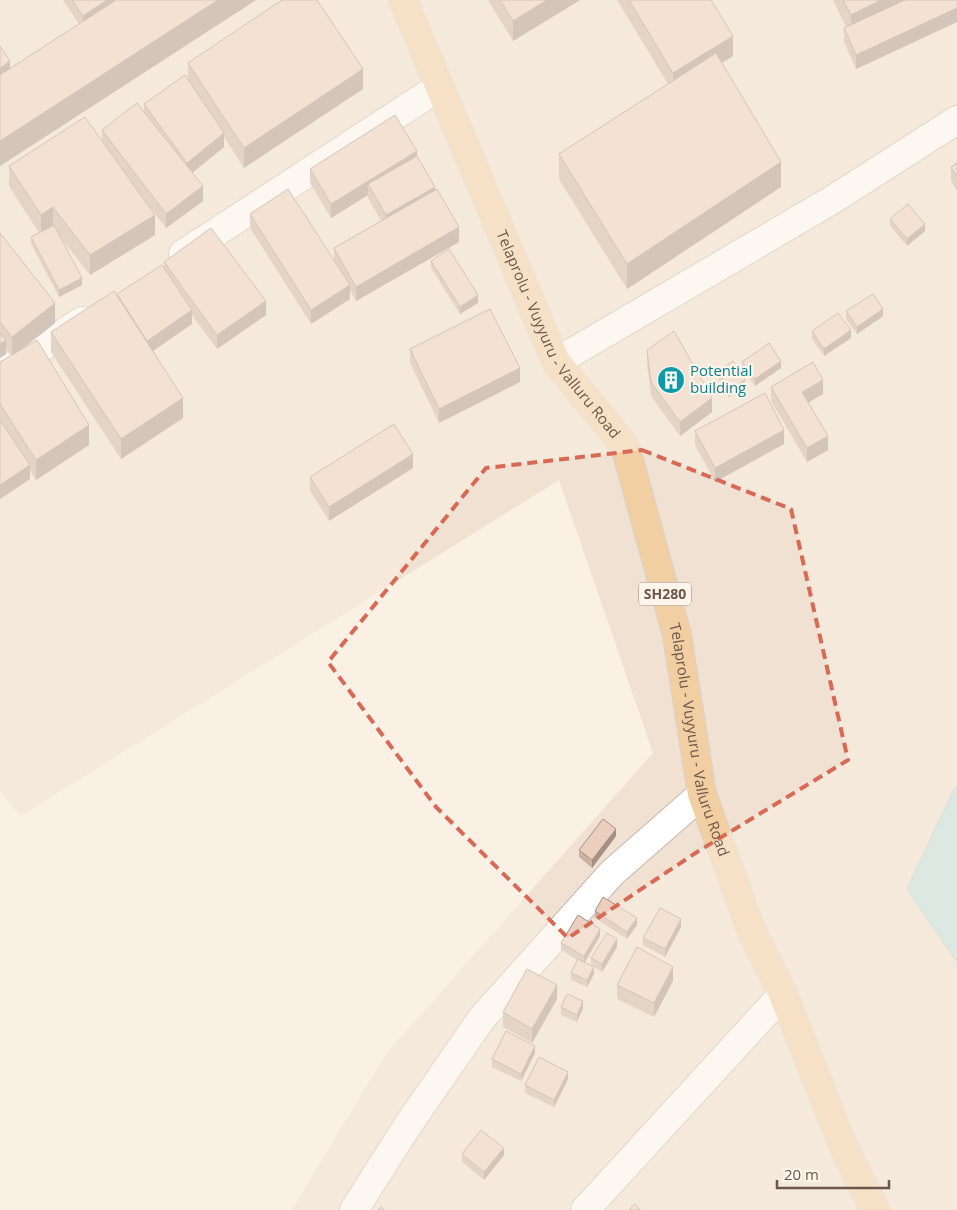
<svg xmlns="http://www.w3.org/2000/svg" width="957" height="1210" viewBox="0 0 957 1210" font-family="'Open Sans',sans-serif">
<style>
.residential{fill:#f0e1d3}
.water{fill:#bbdee1;stroke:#a2ced2}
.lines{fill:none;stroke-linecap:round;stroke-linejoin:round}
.minor-casing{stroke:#c9b7ac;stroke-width:30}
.primary-casing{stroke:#d7d0cd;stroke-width:30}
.minor{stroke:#fff;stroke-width:28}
.primary{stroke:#f2cfa2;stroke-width:28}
.wall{fill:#cbb1a3}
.shaded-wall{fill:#a59085}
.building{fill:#eccebe;stroke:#a59085}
.marked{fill:none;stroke:#d86955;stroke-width:4;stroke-dasharray:10 6;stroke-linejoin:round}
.labels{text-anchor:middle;stroke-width:4.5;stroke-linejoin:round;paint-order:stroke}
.shield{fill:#fdf4ea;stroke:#9a857b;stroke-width:1}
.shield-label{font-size:14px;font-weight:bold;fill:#6f564c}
.street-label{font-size:15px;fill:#6f564c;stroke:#fdf4ea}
.culture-label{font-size:15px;fill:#0d838f;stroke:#fdf4ea;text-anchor:start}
</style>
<rect width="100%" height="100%" fill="#faf0e4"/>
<path class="residential" d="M0 0H957V1210H292L386 1054 653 753 559 480 21 816 0 791Z"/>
<path class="water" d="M957 786V962L907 889 954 789Z"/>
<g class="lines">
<g class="minor-casing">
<path id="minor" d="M183 254 439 87
M556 362 832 200 957 120
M0 374 82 321
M354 1210 408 1125 482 1018 612 873 702 794
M585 1210 783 994"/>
</g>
<g class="primary-casing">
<g id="primary">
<path id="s1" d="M403 0 556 362 625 446 677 635 702 794 751 930 783 994 844 1148 875 1210"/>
</g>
</g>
<use href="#minor" class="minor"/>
<use href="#primary" class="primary"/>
</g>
<path class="wall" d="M63 0H256L0 166V46L10 69 79 24Z
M488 0H580L513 41Z
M617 0H711L733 56 722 63 781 187 627 289 559 179V154L668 84Z
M833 0H957V22L856 69 844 42V28L846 27Z
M188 63 363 89 244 168 224 137V147L192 173 203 201 166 228 136 189 155 235 90 275 60 237 82 285 59 297 31 244V237L39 233 9 186V166L102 141V130L144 113V104L188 80Z
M417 156 435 190 459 242 356 301 350 291V299L311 324 250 228V214L334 260V248L381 221 368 198V195L331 218 310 183V169Z
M957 163V191L951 181V167Z
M890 219 925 231 907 246 890 226Z
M0 233 55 323 22 349 89 445 36 480 30 471V479L0 499V362L11 356 6 349V354L0 358Z
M431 261 478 303 460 314 431 268Z
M164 262 266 315 217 349 192 315V324L153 351 183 418 121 459 51 352V332L117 296V294L164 268Z
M846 311 883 316 857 334 846 319Z
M812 331 851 338 824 356 812 339Z
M410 349 520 382 439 423 410 363Z
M647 350 712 412 680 436 651 396 647 364Z
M742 362 781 368 755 386 742 369Z
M718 371 745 387 729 397 718 378Z
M771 387 823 394 808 403 828 450 807 462 771 401Z
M695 431 784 444 715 482 695 445Z
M413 468 329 521 310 491V477Z
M616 836 592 868 579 857V850Z
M595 911 637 925 627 939 595 918Z
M681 927 665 957 643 945V938Z
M600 936 584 962 594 974 587 987 571 980V973L577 960 561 950V943Z
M617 947 602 972 591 965V958Z
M673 981 654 1017 617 999V985Z
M557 999 532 1043 503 1027V1012Z
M561 1007 583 1008 577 1022 561 1015Z
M535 1053 521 1081 492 1067V1059Z
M568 1079 554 1107 525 1093V1085Z
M462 1154 504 1155 484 1180 462 1162Z"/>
<path class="shaded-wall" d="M107 0H121L83 30V16Z
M218 0H256L0 166V141Z
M547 0H580L513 41V21Z
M881 0H919L851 35V15Z
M957 8V22L856 69V55Z
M733 36V56L673 92V73Z
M10 61V75L0 82V68Z
M363 69V89L244 168V148Z
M224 133V147L187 177V163Z
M417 151V165L368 184V195L331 218V204Z
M781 162V187L627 289V264Z
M203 186V201L166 228V214Z
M435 187V201L386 229V215Z
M53 207V227L41 235V215Z
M155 215V235L90 275V255Z
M925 224V231L907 246V239Z
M459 227V242L356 301V287Z
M82 278V285L59 297V290Z
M350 285V299L311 324V310Z
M478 295V303L460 314V307Z
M266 301V315L217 349V335Z
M55 303V323L12 357V337Z
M883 309V316L857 334V327Z
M192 310V324L147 355V341Z
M851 330V338L824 356V349Z
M6 340V354L0 358V344Z
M781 361V368L755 386V379Z
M520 368V382L439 423V409Z
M745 380V387L729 397V390Z
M823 380V394L802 406V392Z
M183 398V418L121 459V439Z
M712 398V412L680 436V422Z
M89 425V445L36 480V460Z
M784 430V444L715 482V468Z
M828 436V450L807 462V448Z
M413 454V468L329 521V507Z
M30 465V479L0 499V485Z
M616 829V836L592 868V860Z
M637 918V925L627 939V932Z
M681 919V927L665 957V949Z
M600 929V936L584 964V956Z
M617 939V947L602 972V964Z
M594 967V974L587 987V980Z
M673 967V981L654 1017V1003Z
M557 985V999L532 1043V1029Z
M583 1001V1008L577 1022V1015Z
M535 1046V1053L521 1081V1074Z
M568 1072V1079L554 1107V1100Z
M504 1148V1155L484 1180V1172Z"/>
<path class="building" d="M72 0H107L83 16Z
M116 0H218L0 141V75Z
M282 0H317L363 69 244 148 188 63Z
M500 0H547L513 21Z
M629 0H711L733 36 673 73Z
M843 0H881L851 15Z
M905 0H957V8L856 55 844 28Z
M0 46 10 61 0 68Z
M716 53 781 162 627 264 559 154Z
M185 75 224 133 187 163 144 104Z
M137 103 203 186 166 214 102 130Z
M395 115 417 151 331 204 310 169Z
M85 117 155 215 90 255 53 207 41 215 9 166Z
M417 156 435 187 386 215 368 184Z
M957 163V177L951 167Z
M288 189 350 285 311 310 250 214Z
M437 189 459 227 356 287 334 248Z
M908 204 925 224 907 239 890 219Z
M54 225 82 278 59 290 31 237Z
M211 228 266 301 217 335 164 262Z
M0 233 55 303 12 337 0 322Z
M449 249 478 295 460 307 431 261Z
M162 265 192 310 147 341 117 294Z
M114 291 183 398 121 439 51 332Z
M873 294 883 309 857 327 846 311Z
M490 309 520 368 439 409 410 349Z
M838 313 851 330 824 349 812 331Z
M674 331 712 398 680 422 651 382 647 350Z
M0 333 6 340 0 344Z
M37 340 89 425 36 460 0 404V362Z
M769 343 781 361 755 379 742 362Z
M733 361 745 380 729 390 718 371Z
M813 362 823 380 802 392 828 436 807 448 771 387Z
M765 393 784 430 715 468 695 431Z
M0 420 30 465 0 485Z
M394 424 413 454 329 507 310 477Z
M603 819 616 829 592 860 579 850Z
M603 897 637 918 627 932 595 911Z
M660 908 681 919 665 949 643 938Z
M578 915 600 929 584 956 561 943Z
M607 933 617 939 602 964 591 958Z
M637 947 673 967 654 1003 617 985Z
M578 959 594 967 587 980 571 973Z
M527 969 557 985 532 1029 503 1012Z
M567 994 583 1001 577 1015 561 1007Z
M506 1031 535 1046 521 1074 492 1059Z
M539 1057 568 1072 554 1100 525 1085Z
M481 1130 504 1148 484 1172 462 1154Z
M635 1204 640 1210H629Z
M381 1207 385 1210H378Z"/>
<path d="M0 0H957V1210H0ZM642 450 791 509 848 760 697 852 568 938 436 807 328 662 486 468Z" fill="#faf0e4" fill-opacity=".55" fill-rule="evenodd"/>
<path class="marked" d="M642 450 791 509 848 760 697 852 568 938 436 807 328 662 486 468Z"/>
<defs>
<g id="building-disc" transform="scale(1.4375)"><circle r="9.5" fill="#0f9aa8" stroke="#fdf4ea"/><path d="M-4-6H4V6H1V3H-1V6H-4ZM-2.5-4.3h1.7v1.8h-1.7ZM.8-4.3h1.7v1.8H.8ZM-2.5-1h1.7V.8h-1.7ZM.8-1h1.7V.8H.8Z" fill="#fff"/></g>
</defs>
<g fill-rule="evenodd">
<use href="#building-disc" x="671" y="380"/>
</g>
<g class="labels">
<rect class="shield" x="639" y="582.5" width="52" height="23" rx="4"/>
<g class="shield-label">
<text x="665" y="599">SH280</text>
</g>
<g class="street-label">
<text dy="5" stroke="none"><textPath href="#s1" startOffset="370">Telaprolu - Vuyyuru - Valluru Road</textPath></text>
<text dy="5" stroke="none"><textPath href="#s1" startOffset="805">Telaprolu - Vuyyuru - Valluru Road</textPath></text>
</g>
<g class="culture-label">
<text x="690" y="376">Potential<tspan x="690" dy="17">building</tspan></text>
</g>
</g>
<path d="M777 1180v8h112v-8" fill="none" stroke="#6f564c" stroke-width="2.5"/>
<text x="784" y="1180" font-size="15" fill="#6f564c" stroke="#fdf4ea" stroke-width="4" paint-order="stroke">20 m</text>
</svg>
